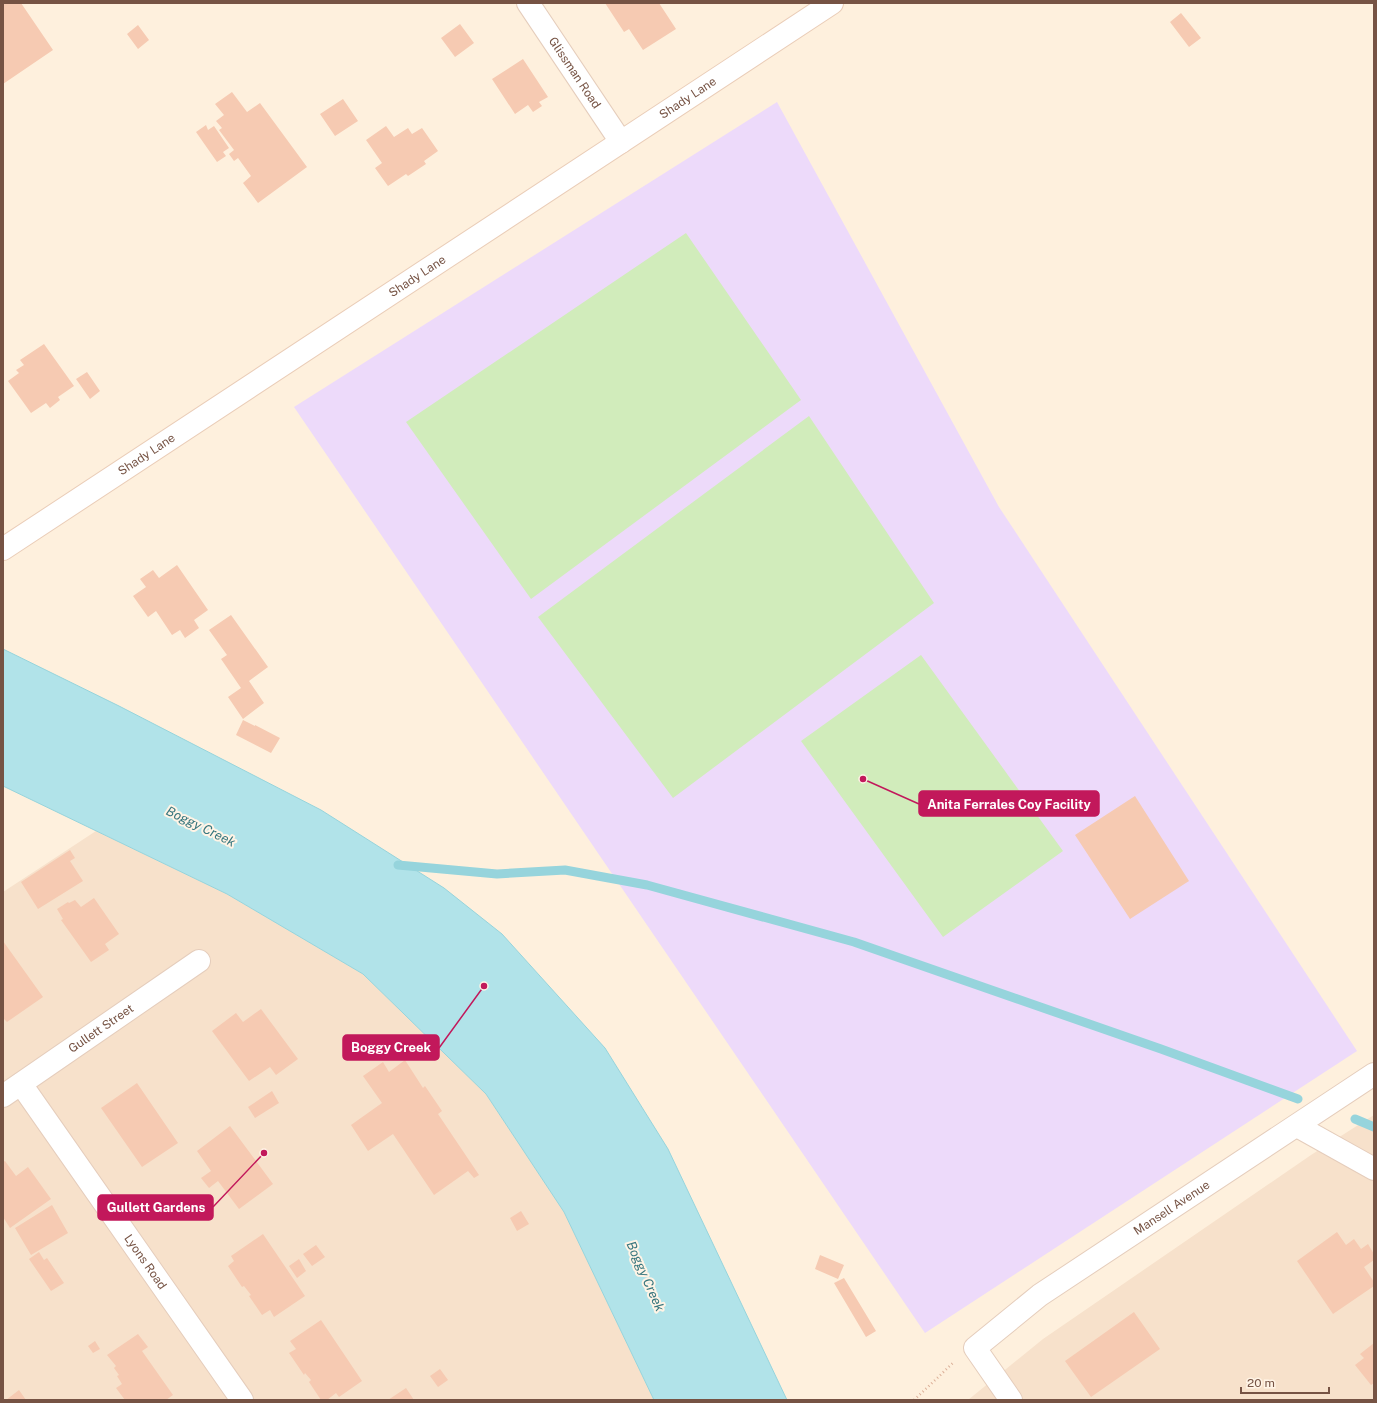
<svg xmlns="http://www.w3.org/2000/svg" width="1377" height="1403" viewBox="0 0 1377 1403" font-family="'Public Sans',sans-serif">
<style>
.residential{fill:#f7e1cb}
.education{fill:#eddafa}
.green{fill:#d1ecbb}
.water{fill:#b1e3e9;stroke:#96d4dc}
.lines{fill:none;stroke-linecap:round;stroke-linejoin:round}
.stream{stroke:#96d4dc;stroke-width:9}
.building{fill:#f6cab2}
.street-casing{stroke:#e5cdbc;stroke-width:24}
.secondary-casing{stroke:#eacdb8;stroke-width:24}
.path{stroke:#daad96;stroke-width:2.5;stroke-dasharray:1 3;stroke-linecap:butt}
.street{stroke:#fff;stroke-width:22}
.secondary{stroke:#fff;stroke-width:22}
.labels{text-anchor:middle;stroke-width:4;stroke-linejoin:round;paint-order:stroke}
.street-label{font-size:12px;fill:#765344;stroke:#fff4e6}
.water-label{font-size:13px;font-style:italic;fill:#36757d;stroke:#fff4e6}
.leader{fill:none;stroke:#c2185b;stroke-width:1.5}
.callout-dot{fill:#c2185b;stroke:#fff4e6;stroke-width:1.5}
.callout{fill:#c2185b;stroke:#c2185b;stroke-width:1.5}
.callout-label{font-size:13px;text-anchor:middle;font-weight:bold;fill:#fff}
</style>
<rect width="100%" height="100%" fill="#fef0dd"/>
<path class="residential" d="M96 831 227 894 363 974 486 1094 564 1212 654 1400H3V892Z
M1374 1115V1400H968L1043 1339 1311 1155Z"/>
<path class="education" d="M777 102 999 507 1357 1051 925 1333 294 407Z"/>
<path class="green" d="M686 233 801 400 531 599 406 422Z
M809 416 934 603 673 798 538 617Z
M921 655 1063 851 943 937 801 741Z"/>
<path class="water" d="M3 649 119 706 321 810 444 888 502 934 605 1048 668 1149 787 1400H654L564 1212 486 1094 363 974 227 894 3 786Z"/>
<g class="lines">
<path class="stream" d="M398 865 497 874 565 870 647 885 854 942 1161 1049 1298 1099
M1355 1119 1374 1127"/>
</g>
<path class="building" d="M3 3H21L53 50 3 84Z
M605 3H659L676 29 643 50 629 29 624 32Z
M1181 13 1201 38 1189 47 1170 22Z
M460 24 474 43 455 57 441 38Z
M138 25 149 40 138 49 127 34Z
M523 59 548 97 539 102 542 106 533 112 528 105 515 114 492 79Z
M232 92 247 112 260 103 307 167 258 203 243 183 251 176 238 158 234 161 229 154 234 150 219 130 222 128 216 121 224 115 215 104Z
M343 99 358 121 335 136 320 114Z
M206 125 208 130 214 126 229 148 223 152 226 156 217 162 196 132Z
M386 126 394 137 408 128 412 134 422 128 438 151 424 161 426 164 408 176 406 174 388 186 375 168 382 163 366 140Z
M44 344 74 386 58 397 60 400 50 408 46 403 31 413 8 381 19 373 16 370 24 365 20 360Z
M87 372 100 391 90 399 76 379Z
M177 565 208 610 194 620 199 628 185 638 180 630 172 635 156 611 148 617 133 596 146 587 140 579 153 570 159 578Z
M231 615 268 667 249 681 264 703 243 719 228 697 241 688 221 659 227 655 209 630Z
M243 720 255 726V725L280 738 271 753 236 735Z
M1135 796 1189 881 1130 919 1075 835Z
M70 850 75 858 70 861 83 881 38 909 21 882Z
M94 898 119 934 105 944 109 950 91 962 61 920 63 919 57 909 68 902 69 903 75 900 81 907Z
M3 941 43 997 7 1022 3 1018Z
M261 1009 298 1059 276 1075 270 1067 249 1081 212 1031 236 1013 243 1022Z
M405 1060 423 1088 425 1086 442 1111 438 1114 479 1175 474 1178 468 1171 434 1195 393 1134 368 1151 351 1125 382 1103 363 1076 383 1062 389 1072Z
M137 1083 178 1143 142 1167 101 1108Z
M272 1091 279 1103 255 1118 248 1107Z
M230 1126 273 1184 239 1209 218 1181 209 1188 201 1178 211 1171 197 1151Z
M5 1161 16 1176 28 1167 51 1199 10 1228 3 1217V1162Z
M52 1205 68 1233 31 1255 15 1228Z
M521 1211 529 1224 517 1231 510 1218Z
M1337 1232 1346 1245 1354 1239 1361 1249 1368 1244 1374 1254V1260L1364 1267 1374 1282V1286L1333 1314 1297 1261Z
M263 1234 305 1296 274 1317 270 1310 262 1315 249 1296 251 1295 244 1286 242 1287 228 1266 234 1261 231 1256Z
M316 1245 325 1257 312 1266 303 1254Z
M39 1252 44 1260 47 1258 64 1283 51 1291 29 1259Z
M820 1255 844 1265 838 1279 815 1269Z
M299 1259 306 1271 297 1278 289 1266Z
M844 1278 876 1331 866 1337 834 1283Z
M1134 1312 1160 1349 1091 1397 1065 1361Z
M321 1320 362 1381 339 1397 336 1393 327 1400H321L309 1382 311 1380 305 1373 304 1375 289 1353 296 1349 290 1341Z
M138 1334 148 1347 142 1351 173 1395 166 1400H125L116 1388 122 1384 117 1376 119 1375 114 1368 116 1366 107 1355Z
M95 1341 100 1349 93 1353 88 1346Z
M1374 1343V1383L1371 1385 1355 1365 1364 1358 1360 1354Z
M440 1369 448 1380 438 1387 430 1376Z
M406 1388 414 1400H388Z
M19 1390 26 1400H6Z"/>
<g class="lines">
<g class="street-casing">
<g id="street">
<path id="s1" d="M528 3 621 142"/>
<path id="s2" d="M21 1084 242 1400"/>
<path id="s3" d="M3 1096 199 961"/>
<path d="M1297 1126 1374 1169"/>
<path id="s4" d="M1011 1400 975 1348 1040 1295 1374 1074"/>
</g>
</g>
<g class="secondary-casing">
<g id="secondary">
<path id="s5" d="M3 549 832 3"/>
</g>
</g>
<path class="path" d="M914 1400 953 1363"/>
<use href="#street" class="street"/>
<use href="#secondary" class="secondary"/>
</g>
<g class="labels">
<g class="street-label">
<text dy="4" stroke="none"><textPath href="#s1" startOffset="84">Glissman Road</textPath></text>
<text dy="4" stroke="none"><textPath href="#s5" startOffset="820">Shady Lane</textPath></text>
<text dy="4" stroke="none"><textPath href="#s5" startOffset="496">Shady Lane</textPath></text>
<text dy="4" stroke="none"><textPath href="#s5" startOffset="172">Shady Lane</textPath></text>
<text dy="4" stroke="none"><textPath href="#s3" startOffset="119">Gullett Street</textPath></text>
<text dy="4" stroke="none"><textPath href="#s4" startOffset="305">Mansell Avenue</textPath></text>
<text dy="4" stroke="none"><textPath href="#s2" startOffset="217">Lyons Road</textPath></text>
</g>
<g class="water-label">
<text transform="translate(201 826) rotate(26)" y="5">Boggy Creek</text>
<text transform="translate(646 1276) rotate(66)" y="5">Boggy Creek</text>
</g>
</g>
<path class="leader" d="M863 779L919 804M484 986L439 1048M264 1153L213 1207"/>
<g class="callout-dot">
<circle cx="863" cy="779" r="4"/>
<circle cx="484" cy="986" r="4"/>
<circle cx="264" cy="1153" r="4"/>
</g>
<g class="callout">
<rect x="919" y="791" width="180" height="25" rx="4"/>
<rect x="343" y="1035" width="96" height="25" rx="4"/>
<rect x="98" y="1195" width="115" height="25" rx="4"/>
</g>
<g class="callout-label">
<text x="1009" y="809">Anita Ferrales Coy Facility</text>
<text x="391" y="1052">Boggy Creek</text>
<text x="156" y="1212">Gullett Gardens</text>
</g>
<rect width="1377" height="1403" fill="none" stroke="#765344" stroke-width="8"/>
<path d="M1241 1387v6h88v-6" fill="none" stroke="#765344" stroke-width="2"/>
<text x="1247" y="1387" font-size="12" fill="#765344" stroke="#fff4e6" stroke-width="3" paint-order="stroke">20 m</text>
</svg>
